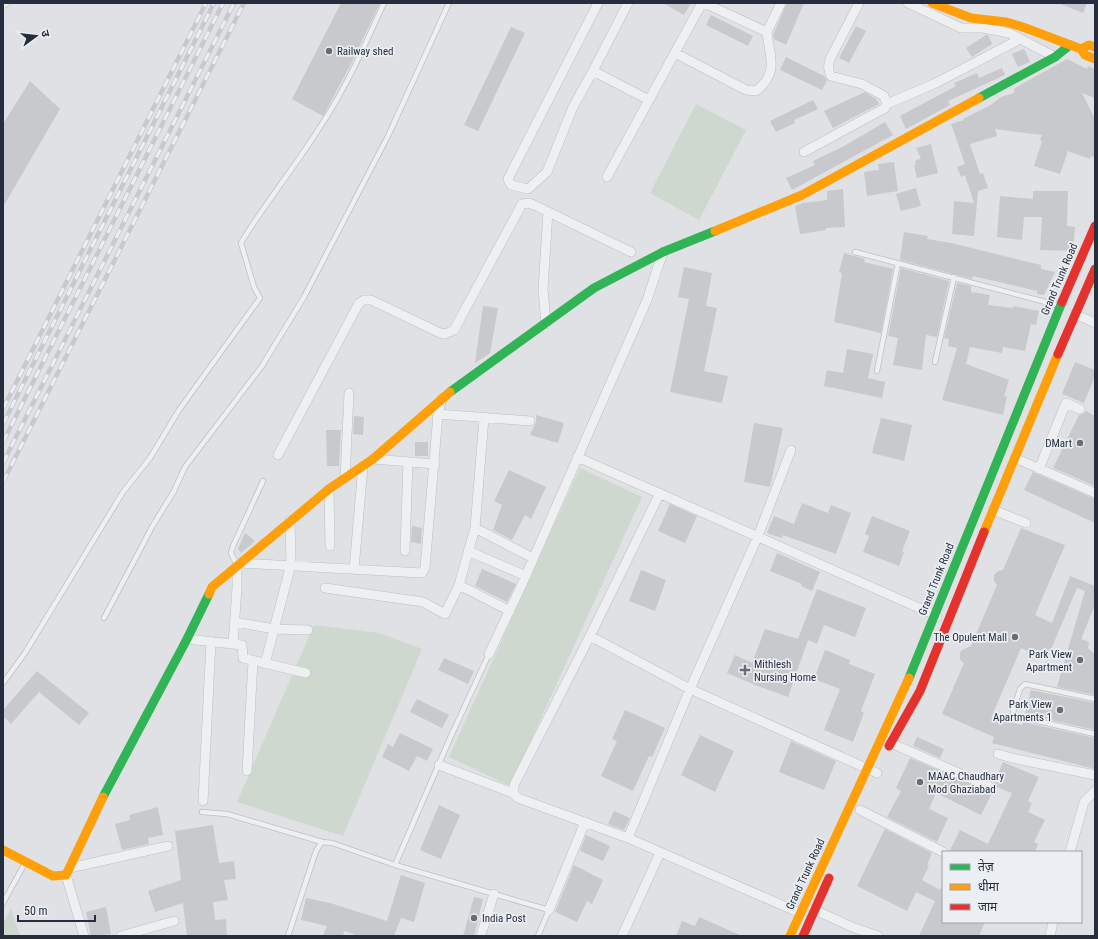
<svg xmlns="http://www.w3.org/2000/svg" width="1098" height="939" viewBox="0 0 1098 939" font-family="'Roboto Condensed','Noto Sans Devanagari',sans-serif">
<style>
.green{fill:#ced8cf}
.building{fill:#c7c9cc}
.lines{fill:none;stroke-linecap:round;stroke-linejoin:round}
.lane-casing{stroke:#bdbfc2;stroke-width:6}
.street-casing{stroke:#bdbfc2;stroke-width:10}
.lane{stroke:#eeeff1;stroke-width:4.5}
.street{stroke:#eeeff1;stroke-width:9}
.fast{stroke:#30b455;stroke-width:9}
.slow{stroke:#ff9f0a;stroke-width:9}
.jam{stroke:#e5322d;stroke-width:9}
.rail-casing{stroke:#c7c9cc;stroke-width:4.5}
.rail{stroke:#ebeff4;stroke-width:3;stroke-dasharray:9;stroke-linecap:butt}
.poi-dot{fill:#676d77;stroke:#ebeff4;stroke-width:1.5}
.labels{text-anchor:middle;stroke-width:3.5;stroke-linejoin:round;paint-order:stroke}
.poi-label{font-size:11px;fill:#262e3d;stroke:#ebeff4;text-anchor:start}
.street-label{font-size:11px;fill:#262e3d;stroke:#ebeff4}
</style>
<rect width="100%" height="100%" fill="#dfe1e4"/>
<path class="green" d="M696 104 746 130 699 220 650 193Z
M580 468 642 497 510 786 449 757Z
M314 625 379 633 422 649 343 836 237 802Z
M11 909 20 936H3V923Z"/>
<path class="building" d="M341 3H380L351 64 323 116 292 99Z
M663 3H691L684 15Z
M787 3H804L786 45 774 39 773 35Z
M1058 3H1087L1083 13Z
M711 15 753 36 748 46 706 25Z
M856 26 866 31 849 63 839 58Z
M511 27 525 33 478 131 464 125Z
M986 35H988L992 44 972 57 966 48Z
M1024 49 1030 62 1018 67 1012 54Z
M786 57 824 76 827 80 822 90 780 70Z
M1067 59 1087 69 1088 66 1095 69V98L1082 93 1095 119V158L1091 156 1090 159 1068 151 1060 174 1034 166 1042 141 1040 140 1042 135 995 129 997 136 970 144 980 174 983 173 988 188 978 191 974 236 952 234 954 201 974 203 965 175 961 177 957 167 965 164 951 124 964 120 963 119 991 105 1001 97 1014 93V89L1022 84Z
M1002 68 1005 75 948 101 950 105 906 129 900 116 956 86 954 83 977 73 979 78Z
M30 81 60 109 3 207V124Z
M865 92 876 99 879 104 833 128 824 111Z
M813 100 818 109 794 120 795 123 776 132 770 121Z
M885 122 893 135 792 190 786 178 815 165 813 161 844 146Z
M931 144 938 173 917 178 914 165H916L915 161 921 158 916 148Z
M894 162 898 191 867 196 864 172 879 170 878 164Z
M916 188 921 206 901 211 896 194Z
M843 189 845 227 826 228V230L800 234 795 206 803 203 827 200V191Z
M1033 191H1068L1067 226 1075 227 1073 251 1040 250 1042 217H1024L1022 240 997 237 1000 196 1033 199Z
M904 232 928 236 927 239 951 243 1041 265V269L1055 272 1044 295 1037 294V291L973 276 972 279 900 260Z
M844 253 865 259 864 262 893 269 881 333 834 322 842 273 839 272Z
M684 267 712 273 706 306 717 308 704 371 728 376 722 403 670 392 689 299 678 297Z
M901 268 949 281 937 337 926 335 922 370 893 365 898 338 888 336Z
M957 283 971 286V292L990 295 988 305 1013 308V306L1039 311 1036 325 1031 324 1025 351 1003 347 1002 353 970 347 966 364 1009 380 1004 396 1007 397 1003 415 942 400 957 348 948 346 949 339 944 338Z
M483 306 498 308 490 353 475 363Z
M847 349 873 354 868 378 885 382 882 398 824 386 827 370 843 373Z
M1075 362 1095 370V376L1084 403 1062 394Z
M1086 411 1095 416V486L1053 468 1079 415 1083 414Z
M536 415 564 423 558 443 530 435 536 422Z
M354 416 364 417 363 435 353 434Z
M881 418 912 425 904 461 872 453Z
M754 423 783 428 770 487 744 482Z
M326 430H341L339 466H327Z
M415 442H428V456H415Z
M509 470 546 487 531 519 525 515 512 540 493 530 502 505 494 501Z
M1033 472 1095 499V523L1024 490Z
M802 503 828 513 831 505 851 513 836 554 783 535 782 538 767 533 774 516 794 524Z
M670 504 697 516 685 543 658 531Z
M872 516 910 531 902 551 904 552 899 566 863 552 869 536 865 534Z
M412 526 422 528 421 544 411 542Z
M1021 528 1065 545 1035 615 1052 623 1070 576 1095 586V605L1081 639 1089 642 1088 648 1095 654V695L1057 687 1085 591 1077 588 1047 659 1021 648 991 718 1022 725 1023 722 1095 738V769L992 743 994 737 942 714 964 663 960 660V653L962 650 971 646 997 585 994 581V575L998 571 1003 570Z
M245 533 255 541 241 553 238 549Z
M777 553 820 572 812 591 801 586 802 584 770 571Z
M482 569 516 584 507 602 475 586Z
M641 570 666 580 655 611 629 601Z
M817 589 866 608 855 637 824 625 817 644 808 640 788 697 755 685 727 673 735 655 752 663 765 629 798 639Z
M825 650 850 660 849 664 875 674 861 711 864 713 853 742 824 730 840 689 814 679Z
M444 658 474 671 468 684 438 670Z
M37 671 89 713 79 725 39 692 11 724 3 716V710Z
M1031 690 1095 703V730L1025 714Z
M417 699 449 715 442 728 410 712Z
M625 710 665 728 652 757 649 756 633 791 601 776 617 741 612 739Z
M400 733 433 749 427 761 417 756 409 771 382 757 388 744 393 747Z
M700 735 734 751 715 792 681 775Z
M917 737 944 749 940 758 913 746Z
M791 741 836 761 824 790 779 772Z
M910 758 992 793 981 815 936 793 929 809 948 818 937 842 887 817 901 791 896 788Z
M1003 762 1039 777 1028 801 1032 803 1028 812 1045 820 1034 842 1038 844 1035 852H949L960 830 988 844 1012 793 996 787 994 783Z
M439 805 460 815 441 859 420 850Z
M158 807 163 835 148 838 149 844 122 850 115 824 130 820 129 815Z
M614 811 630 818 624 830 608 824Z
M213 825 219 863 234 861 236 879 224 880 228 900 213 902 215 920 226 919 227 936H187L183 903 155 912 148 891 181 880 175 831Z
M885 829 932 853 927 865 929 866 922 880 940 890 943 883V922H985L979 936H919L935 901 916 892 907 911 857 886Z
M586 835 610 846 603 861 580 851Z
M574 865 603 880 592 904 587 901 577 922 555 912Z
M401 875 425 883 414 922 401 918 394 936H359L344 931 343 936H323L327 926 301 920 306 898 330 903 387 921Z
M474 897 483 899 474 936H463Z
M106 907 111 934 91 936 86 912Z
M699 917 742 936H676L682 921 695 926Z"/>
<g class="lines">
<g class="lane-casing">
<path id="lane" d="M3 6 8 3
M855 252 1057 305
M935 362 954 277
M877 371 898 263
M237 565 231 553 233 546 263 481
M104 618 152 527 174 491 185 467 262 366 304 297 388 136 449 3
M3 683 25 653 123 492 150 458 179 410 260 298 254 287 241 243C265 203 295 167 320 127 346 88 365 45 384 3
M1095 699 1025 684 1020 689 1013 712 1015 716 1095 734
M202 812 227 814 322 842
M395 865 451 736 489 654
M3 903 25 863
M288 936 316 851 322 842 332 843 395 865 549 910 538 936"/>
</g>
<g class="street-casing">
<path id="street" d="M628 3 593 71 649 100
M704 3 767 32 781 3
M908 3 961 28H983L1009 33 1055 57
M675 53 746 90 756 91C780 72 769 56 767 32
M593 71 573 107 547 172 528 189 511 185 508 179 598 3
M887 104 936 83 1020 39
M804 152 885 108 887 104 884 96 862 84 831 76C828 70 828 66 830 59L859 3
M607 177 702 3
M1075 314 1095 323
M546 324 543 289 548 212
M438 414 530 421
M278 455 359 303 364 300H371L440 333 445 334 454 330 522 204 529 203 534 205 631 252
M577 457 935 615 937 617
M1015 458 1095 493
M373 459 435 464
M1039 469 1066 403 1080 409
M345 478 349 393
M329 489 330 546
M660 493 590 636 514 785 513 793 518 798 628 838 800 913
M993 510 1026 523
M475 528 533 558
M405 551 408 462
M468 551 526 576
M239 563 422 573 425 568 438 414 442 398
M354 569 363 466
M459 585 510 611
M325 588 423 602 445 614 459 585 475 528 484 418
M235 622 274 629 308 630
M590 636 690 689 877 773
M187 639 242 645 243 658 306 673
M233 643 237 588V565
M489 654 523 582 647 300 663 252
M265 664 291 564 290 520
M891 743 990 787
M998 754 1012 758 1095 775
M439 765 513 793
M247 771 253 661
M203 801 211 641
M860 810 943 852
M628 838 690 689 758 536 791 450
M1070 852 1084 802 1095 791
M70 868 168 846
M66 875 84 936
M813 909 852 927 878 936
M549 910 585 822
M481 935 494 894
M121 936 174 921
M622 936 660 853
M1050 936 1053 922"/>
</g>
<use href="#lane" class="lane"/>
<use href="#street" class="street"/>
<path class="fast" d="M979 98 1055 57 1070 45
M450 392 594 288 663 252 715 231
M909 678 1062 302
M103 797 187 639 209 594"/>
<path class="slow" d="M932 3 971 18 1006 22 1023 27 1081 49 1089 45 1095 47
M1081 49 1085 55 1095 59
M715 231 802 195 979 98
M984 532 1058 354
M209 594 212 587 329 489 373 459 450 392
M3 850 53 876 66 875 103 797
M790 936 909 678"/>
<path class="jam" d="M1062 302 1095 226
M1058 354 1095 269
M889 746 920 691 984 532
M803 936 829 878"/>
<g class="rail-casing">
<path id="rail" d="M3 409 206 3
M3 424 214 3
M3 442 223 3
M3 463 234 3
M3 482 244 3"/>
</g>
<use href="#rail" class="rail"/>
</g>
<g class="poi-dot">
<circle cx="329" cy="51" r="4"/>
<circle cx="1080" cy="443" r="4"/>
<circle cx="1015" cy="637" r="4"/>
<circle cx="1080" cy="660" r="4"/>
<path d="M743 664h4v4h4v4h-4v4h-4v-4h-4v-4h4z"/>
<circle cx="1060" cy="710" r="4"/>
<circle cx="920" cy="782" r="4"/>
<circle cx="474" cy="918" r="4"/>
</g>
<g class="labels">
<g class="poi-label">
<text x="337" y="55">Railway shed</text>
<text x="1072" y="447" text-anchor="end">DMart</text>
<text x="1007" y="641" text-anchor="end">The Opulent Mall</text>
<text x="1072" y="658" text-anchor="end">Park View<tspan x="1072" dy="13">Apartment</tspan></text>
<text x="754" y="668">Mithlesh<tspan x="754" dy="13">Nursing Home</tspan></text>
<text x="1052" y="708" text-anchor="end">Park View<tspan x="1052" dy="13">Apartments 1</tspan></text>
<text x="928" y="780">MAAC Chaudhary<tspan x="928" dy="13">Mod Ghaziabad</tspan></text>
<text x="482" y="922">India Post</text>
</g>
<g class="street-label">
<text transform="translate(1059 279) rotate(-67)" y="4">Grand Trunk Road</text>
<text transform="translate(936 579) rotate(-68)" y="4">Grand Trunk Road</text>
<text transform="translate(805 874) rotate(-65)" y="4">Grand Trunk Road</text>
</g>
</g>
<rect width="1098" height="939" fill="none" stroke="#262e3d" stroke-width="8"/>
<rect x="942" y="851" width="140" height="72" fill="#ebeff4" stroke="#9ca2ab"/>
<rect x="950" y="864" width="20" height="6" fill="#30b455" stroke="#9ca2ab"/>
<text x="978" y="871" font-size="12" fill="#262e3d">तेज़</text>
<rect x="950" y="884" width="20" height="6" fill="#ff9f0a" stroke="#9ca2ab"/>
<text x="978" y="891" font-size="12" fill="#262e3d">धीमा</text>
<rect x="950" y="904" width="20" height="6" fill="#e5322d" stroke="#9ca2ab"/>
<text x="978" y="911" font-size="12" fill="#262e3d">जाम</text>
<g transform="translate(36 36) rotate(75)" stroke="#ebeff4" stroke-width="3" paint-order="stroke">
<path d="M0-3L7 15L0 10L-7 15Z" fill="#262e3d"/>
<text y="-6" font-size="11" font-weight="bold" text-anchor="middle" fill="#262e3d">उ</text>
</g>
<path d="M18 915v6h77v-6" fill="none" stroke="#262e3d" stroke-width="2"/>
<text x="24" y="915" font-size="12" fill="#262e3d" stroke="#ebeff4" stroke-width="3" paint-order="stroke">50 m</text>
</svg>
